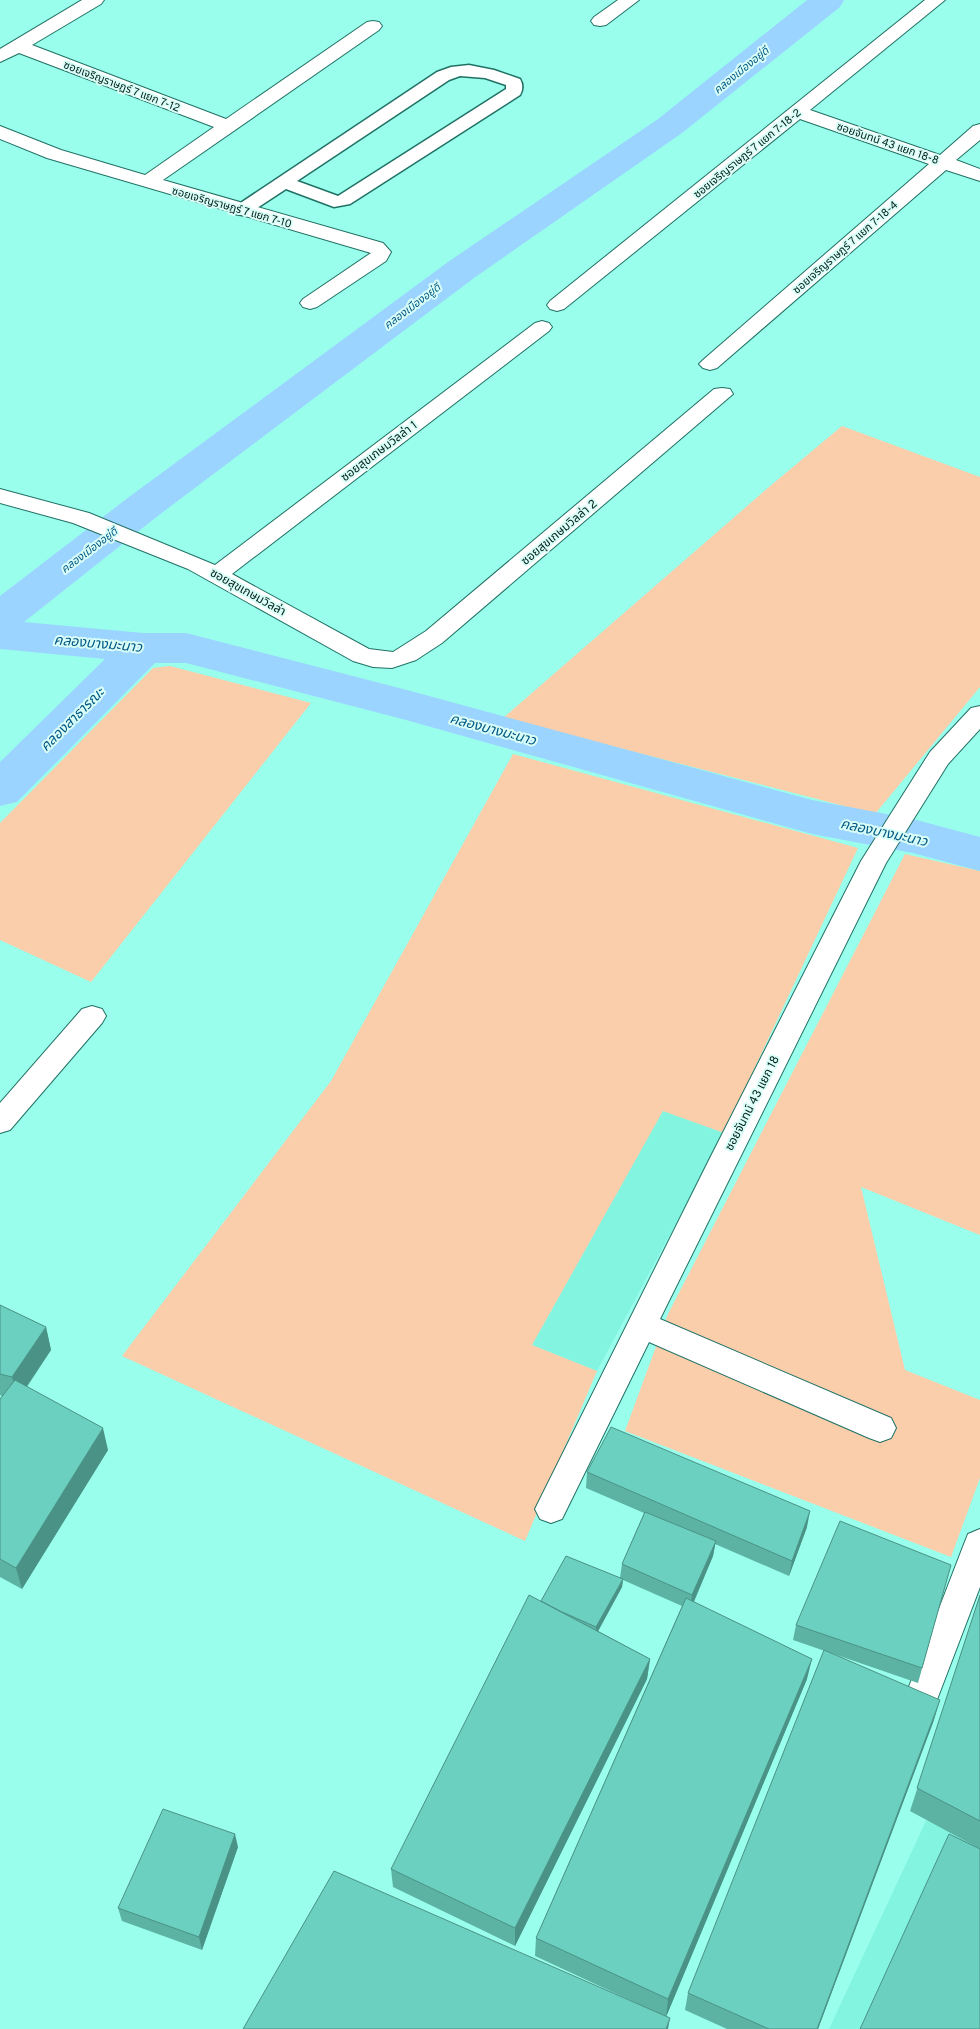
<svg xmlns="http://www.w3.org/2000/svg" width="980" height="2029" viewBox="0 0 980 2029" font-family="Overpass,'Noto Sans Thai',sans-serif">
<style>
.built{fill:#83f4e0}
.green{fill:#faceaa}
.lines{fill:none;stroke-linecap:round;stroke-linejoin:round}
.canal{fill:#9ad4ff;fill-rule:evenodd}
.service-casing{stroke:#207165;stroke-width:3}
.minor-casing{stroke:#207165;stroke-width:2}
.service{fill:#fff;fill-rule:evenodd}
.minor{fill:#fff;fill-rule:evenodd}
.wall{fill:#5cb3a4}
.shaded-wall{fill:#4b9286}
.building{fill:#6bd0bf;stroke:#4b9286}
.labels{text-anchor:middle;stroke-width:4;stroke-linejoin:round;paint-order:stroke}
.far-water-label{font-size:11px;font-style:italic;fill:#005885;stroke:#dafef7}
.far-street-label{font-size:11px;fill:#01211c;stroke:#dafef7}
.street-label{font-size:12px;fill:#01211c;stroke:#dafef7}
.water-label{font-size:14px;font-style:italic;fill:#005885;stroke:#dafef7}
</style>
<rect width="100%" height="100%" fill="#9afeec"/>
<path class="built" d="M663 1110 724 1133 597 1371 532 1345Z
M980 1705V2029H829Z"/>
<path class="green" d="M842 426 980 477V687L875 814 503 718 769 487Z
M170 666 311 703 91 982 0 940V823L153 668Z
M513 754 858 848 724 1133 663 1111 532 1345 597 1371 525 1541 122 1356 331 1081Z
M905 854 980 871V1235L861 1187 905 1370 980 1400V1478L951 1557 625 1431 668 1314Z"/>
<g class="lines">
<path class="canal" d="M807 0H844L840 7 682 133 474 278 159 515 24 622 143 633H186L407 690 812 800 913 819 980 837V871L913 853 812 834 406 720 186 663H155L17 802 0 806V762L105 659 0 649V596L129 497 448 262 658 119Z"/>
<g class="service-casing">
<path id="service" d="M469 65 494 70 520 79C523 84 523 90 520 95L350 204 334 207 286 189 248 214 242 215 236 214 233 210 236 206 437 72 451 67ZM460 76 485 78 506 85V89L338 196 297 181 449 80Z"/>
</g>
<g class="minor-casing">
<path id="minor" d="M82 0H104L101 4 32 45 226 119 367 22 373 21 379 22 382 26 379 30 163 180 383 243 391 252 386 261 317 307 310 309 303 307 300 303 303 299 371 253 47 158 0 139V126L61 150 145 175 214 127 19 53 0 62V49Z
M618 0H639L606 25 600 26 594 25 591 21 594 17Z
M925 0H945L810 110 940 155 973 126 980 124V140L956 160 980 169V181L946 170 717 368 710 370 703 368 699 364 703 360 929 164 800 119 564 309 557 311 550 309 547 305 550 301Z
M542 321 549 323 552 327 549 331 232 574 369 649 393 652 426 631 714 389 722 388 730 389 733 394 442 643 416 660 392 668 373 667 353 661 188 569 73 523 0 503V489L89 513 215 565 535 323Z
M980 706V729L948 764 886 863 660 1319 891 1418 896 1428 891 1438 880 1442 869 1438 649 1342 562 1519 551 1523 540 1519 535 1509 540 1499 708 1162 861 861 930 752 971 708Z
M92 1006 102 1009 106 1016 102 1023 10 1130 0 1133V1103L82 1009Z
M980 1529V1587L922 1739 910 1744 898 1739 893 1728 964 1544 968 1534Z"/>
</g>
<use href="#service" class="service"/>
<use href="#minor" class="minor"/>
</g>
<path class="wall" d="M0 1305 46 1327 51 1350 27 1387 108 1450 22 1589 0 1577V1399L2 1396 0 1395Z
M587 1472 807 1527 789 1576 715 1544 713 1556 694 1602 807 1679 666 2017 535 1956 536 1938 682 1606 623 1580 622 1587 598 1631 650 1659 647 1679 515 1946 393 1887 391 1869 541 1601 620 1578 622 1564 644 1513 586 1488Z
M951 1565 918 1683 793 1640 796 1625Z
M980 1595V1849L910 1811Z
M934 1720 818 2029H727L685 2010 688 1993Z
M238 1847 202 1950 122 1921 118 1908Z"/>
<path class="shaded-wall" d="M46 1327 51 1350 18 1399 12 1377Z
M103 1428 108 1450 22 1589 16 1568Z
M810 1511 807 1527 789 1576 792 1561Z
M716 1541 713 1556 690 1610 692 1595Z
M623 1579 622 1587 596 1635V1627Z
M650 1659 647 1679 515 1946V1928Z
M812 1659 807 1679 666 2017 668 1999Z
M940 1700 934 1720 818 2029H817Z
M235 1834 238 1847 202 1950 199 1937Z
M670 2018 668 2029H666Z"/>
<path class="building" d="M0 1305 46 1327 12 1377 0 1374Z
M15 1380 103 1428 16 1568 0 1559V1399Z
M611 1427 810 1511 792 1561 587 1472Z
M645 1512 716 1541 692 1595 622 1564Z
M840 1521 951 1565 922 1668 796 1625Z
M566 1556 623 1579 596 1627 560 1611 541 1601Z
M529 1595 650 1659 515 1928 391 1869Z
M980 1595V1821L917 1788Z
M686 1598 812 1659 668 1999 536 1938Z
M824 1650 940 1700 817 2029H769L688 1993Z
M163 1809 235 1834 199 1937 118 1908Z
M949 1834 980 1849V2029H860Z
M334 1871 670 2018 666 2029H243Z"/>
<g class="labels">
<g class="far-water-label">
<text transform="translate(741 70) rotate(-39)" y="4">คลองเมืองอยู่ดี</text>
<text transform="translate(412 306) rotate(-37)" y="4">คลองเมืองอยู่ดี</text>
<text transform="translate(89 550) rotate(-37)" y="4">คลองเมืองอยู่ดี</text>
</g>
<g class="far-street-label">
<text transform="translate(122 86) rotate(21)" y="4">ซอยเจริญราษฎร์ 7 แยก 7-12</text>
<text transform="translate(888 143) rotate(19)" y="4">ซอยจันทน์ 43 แยก 18-8</text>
<text transform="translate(747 153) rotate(-39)" y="4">ซอยเจริญราษฎร์ 7 แยก 7-18-2</text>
<text transform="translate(232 207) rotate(16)" y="4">ซอยเจริญราษฎร์ 7 แยก 7-10</text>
<text transform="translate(845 247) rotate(-41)" y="4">ซอยเจริญราษฎร์ 7 แยก 7-18-4</text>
</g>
<g class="street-label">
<text transform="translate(379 451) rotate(-37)" y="4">ซอยสุขเกษมวิลล่า 1</text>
<text transform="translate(559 532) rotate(-40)" y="4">ซอยสุขเกษมวิลล่า 2</text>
<text transform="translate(248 592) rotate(29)" y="4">ซอยสุขเกษมวิลล่า</text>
<text transform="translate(752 1103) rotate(-63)" y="4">ซอยจันทน์ 43 แยก 18</text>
</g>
<g class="water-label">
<text transform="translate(98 643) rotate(5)" y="5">คลองบางมะนาว</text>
<text transform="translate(72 719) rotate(-45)" y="5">คลองสาธารณะ</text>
<text transform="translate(493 729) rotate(15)" y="5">คลองบางมะนาว</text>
<text transform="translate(884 832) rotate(12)" y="5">คลองบางมะนาว</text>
</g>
</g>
</svg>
